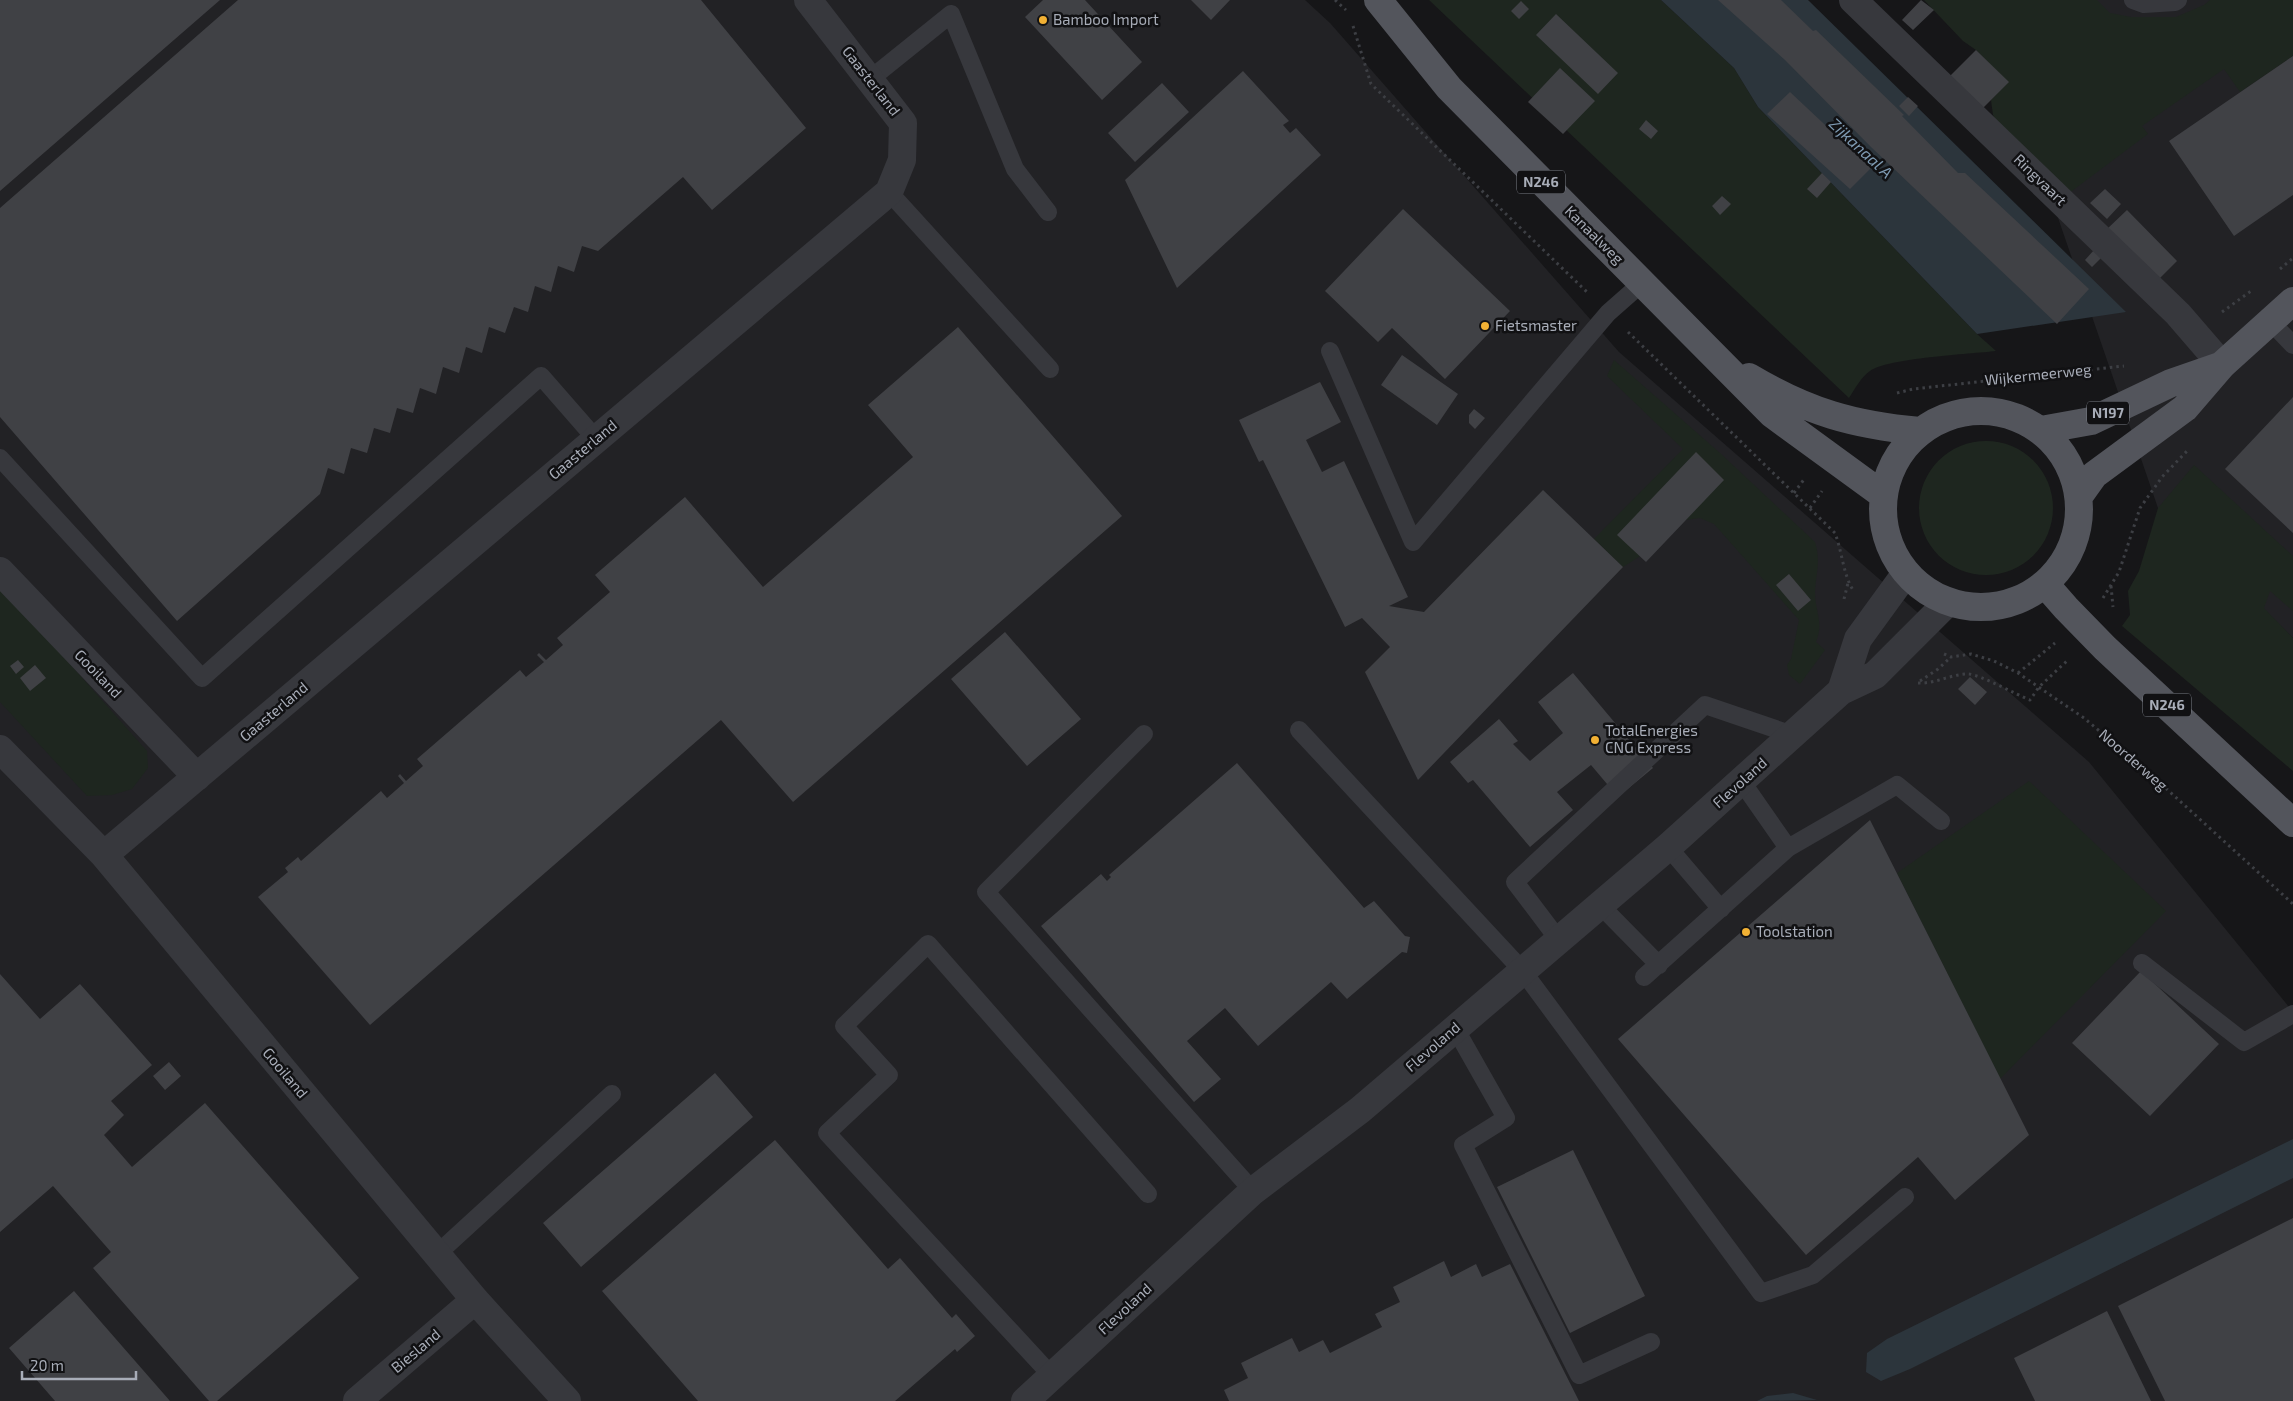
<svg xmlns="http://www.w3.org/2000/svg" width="2293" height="1401" viewBox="0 0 2293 1401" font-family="'Exo 2',sans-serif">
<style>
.built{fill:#222225}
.green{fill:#1e261f}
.water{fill:#2c353c}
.building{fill:#404145}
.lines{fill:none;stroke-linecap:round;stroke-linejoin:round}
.path{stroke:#3d3f44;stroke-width:3;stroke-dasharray:2.5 4;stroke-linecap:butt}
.lane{stroke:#37383d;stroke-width:18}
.street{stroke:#37383d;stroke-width:28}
.primary{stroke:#53555c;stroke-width:28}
.poi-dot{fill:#f2b134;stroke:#111113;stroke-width:2}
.labels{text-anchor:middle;stroke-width:5;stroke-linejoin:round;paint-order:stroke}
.shield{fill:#111113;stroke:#7b7e86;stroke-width:1}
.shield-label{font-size:14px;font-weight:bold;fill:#a8adb8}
.poi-label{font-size:15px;fill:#a8adb8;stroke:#111113;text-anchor:start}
.street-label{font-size:15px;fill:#a8adb8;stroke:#111113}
.water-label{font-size:16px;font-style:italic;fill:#7f9bb3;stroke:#111113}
</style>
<rect width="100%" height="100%" fill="#161618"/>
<path class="built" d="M0 0H1305L1330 23 1619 352 2089 762 2293 1012V1401H0Z
M1935 0H2293V638L2158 508 2005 64Z"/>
<path class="green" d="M1429 0H1661L1734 68 1758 107 1977 334 1996 351C1970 354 1888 358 1870 371 1861 377 1855 389 1849 398Z
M1924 0H2097L2110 13 2131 17H2176L2204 5 2210 0H2293V56L2240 92 2224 69 2142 126 2148 134 2064 197 2001 133 1993 115 1991 100 2008 82 1976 50 1963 41Z
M1614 360 1720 453 1815 542C1821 561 1816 573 1815 592 1815 612 1824 622 1816 642L1825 650 1800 684 1789 675 1787 665 1791 659 1799 620 1714 524 1700 518 1685 520 1642 555 1623 567 1594 539 1683 449 1607 376Z
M1919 508a67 67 0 1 1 134 0a67 67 0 1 1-134 0Z
M2194 465 2293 556V611L2270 591 2264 608 2293 638V771L2122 626 2130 615 2128 591 2139 571 2158 508Z
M0 585 147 751 148 768 132 789 112 795 87 796 0 702Z
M2029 781 2166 911 2000 1079 1897 873Z"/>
<path class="water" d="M1661 0H1808L2126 312 1977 334 1758 107 1734 68Z
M2293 1139V1178L1910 1369 1881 1381 1866 1372 1867 1353 1887 1339Z
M1793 1393 1817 1400 1757 1401 1767 1396Z"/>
<path class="building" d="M0 0H220L0 191Z
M238 0H701L806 128 712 210 683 177 598 251 582 246 574 272 558 266 551 292 535 286 528 312 514 307 505 333 489 327 482 353 466 347 459 373 443 367 436 394 420 388 413 413 397 408 390 433 374 428 367 453 351 448 344 474 328 468 320 494 177 621 0 417V208Z
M1043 0H1085L1142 62 1102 100 1025 17Z
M1191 0H1230L1211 20Z
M1718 0H1781L1813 31 1816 30 1904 115 1902 116 1958 173H1965L2089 289 2057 324 1871 147 1785 60Z
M1921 0 1934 10 1913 30 1902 20Z
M1521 1 1529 9 1519 19 1511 11Z
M1556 14 1618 73 1598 94 1536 35Z
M1976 50 2009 82 1981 110 1949 77Z
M2293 56V195L2234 236 2169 141Z
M1560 68 1595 101 1563 134 1528 102Z
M1243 71 1289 121 1283 125 1290 133 1296 128 1321 155 1177 288 1125 180Z
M1162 83 1189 112 1135 162 1108 133Z
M1790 92 1871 168 1850 189 1767 114Z
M1908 97 1918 106 1909 116 1899 106Z
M1646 120 1658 131 1651 139 1639 129Z
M1822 173 1831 182 1817 198 1807 189Z
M2105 189 2121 204 2107 219 2090 203Z
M1722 196 1731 204 1720 215 1712 206Z
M1403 209 1510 311 1445 379 1392 328 1378 342 1325 291Z
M2127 210 2177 261 2157 281 2106 230Z
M2094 250 2102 257 2092 267 2085 260Z
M958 327 1122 516 793 802 721 720 370 1025 258 897 288 872 285 868 298 857 301 861 381 791 387 798 404 783 398 776 400 774 406 781 423 766 417 759 469 714 520 670 526 677 544 662 537 655 539 653 546 660 563 645 557 638 610 592 595 575 685 497 763 587 913 457 868 405Z
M1402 355 1458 394 1437 425 1381 385Z
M1320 382 1341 422 1306 440 1322 472 1344 461 1408 597 1389 606 1424 612 1543 490 1623 567 1418 780 1365 672 1390 647 1362 618 1345 627 1263 460 1259 462 1239 420Z
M2293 397V533L2225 469Z
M1474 409 1485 418 1475 429 1469 423V415Z
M1696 452 1724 480 1646 562 1617 535Z
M1789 574 1811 600 1798 611 1776 585Z
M1005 632 1081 719 1027 766 951 679Z
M18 660 24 667 16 674 10 666Z
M35 665 46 678 30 691 20 678Z
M1573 673 1653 768 1618 797 1591 765 1557 792 1573 810 1530 847 1473 780 1468 783 1450 762 1499 719 1518 741 1513 744 1530 761 1563 733 1538 702Z
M1970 677 1987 692 1975 705 1958 689Z
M1237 763 1364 908 1374 901 1405 936 1410 937 1407 953 1402 952 1347 999 1331 982 1258 1046 1225 1008 1187 1041 1221 1079 1194 1102 1041 926 1101 874 1107 881 1111 877 1109 875Z
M1870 820 2029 1135 1955 1200 1918 1157 1806 1255 1618 1039Z
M2141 971 2219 1044 2150 1116 2072 1043Z
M0 974 40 1019 80 984 152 1065 111 1101 124 1115 104 1135 132 1167 205 1103 359 1278 217 1401H209L93 1268 111 1252 53 1186 0 1232Z
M169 1062 181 1076 165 1090 153 1076Z
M715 1073 753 1117 581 1267 543 1223Z
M775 1140 888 1269 900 1258 952 1318 956 1314 975 1336 957 1352 955 1349 895 1401H698L602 1291Z
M1573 1150 1645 1296 1570 1333 1497 1187Z
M2293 1218V1401H2165L2118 1306Z
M1444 1261 1451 1277 1476 1264 1482 1277 1510 1264 1579 1401H1229L1224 1390 1248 1378 1241 1363 1292 1338 1299 1352 1323 1340 1330 1353 1382 1327 1375 1314 1400 1302 1393 1287Z
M74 1291 170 1401H55L9 1348Z
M2107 1311 2151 1401H2035L2014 1358Z"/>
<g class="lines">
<path class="path" d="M1335 0 1346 10
M1353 26 1371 84 1588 293
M2280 269 2293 258
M2222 312 2251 291
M1628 332 1835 533C1842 551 1843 574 1853 590
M1897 393 1913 389 2124 366
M1794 493 1805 478
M1810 508 1822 491
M2111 586 2113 607
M2103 598 2119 572 2140 508 2162 477 2188 450
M1844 599 1848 583
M1944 654 1951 657 1971 654 1994 661 2018 673 2084 718 2148 772 2293 904
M2018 673 2055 643
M1920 681 1938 669 1951 657
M1918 683C1935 684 1951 674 1968 674 1979 674 2017 695 2030 700L2039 687 2069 659"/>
<path class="lane" d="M2133 0 2144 4 2175 2 2178 0
M869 80 951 14 1015 169 1048 212
M889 192 1050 369
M2270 321 2293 345
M1330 351 1413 542 1608 313 1642 283
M0 458 202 678 541 376 596 439
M1299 730 1522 970 1761 1293 1813 1275 1905 1197
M1144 734 986 892 1253 1191
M1742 782 1788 848
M1668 847 1721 909
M1600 905 1659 965
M1558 939 1515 882 1705 705 1793 735
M2142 963 2244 1042 2293 1014
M1644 977 1788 848 1897 785 1941 821
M1455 1028 1506 1118 1463 1145 1579 1375 1651 1342
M436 1255 612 1094
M1052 1376 827 1133 889 1075 844 1026 928 944 1148 1194"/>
<path class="street" d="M1853 0 2178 314 2222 365
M0 571 197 777
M1841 691 1858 639 1906 573
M0 749 104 855 475 1300 567 1401
M104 855 889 192 902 160 903 123 808 0
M357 1401 475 1300
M1025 1401 1253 1191 1360 1110 1668 847 1841 691 1875 675 1948 602"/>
<path class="primary" d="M1378 0 1449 88 1772 414 1883 495
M1749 377C1808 412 1853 425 1920 431
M1883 509a98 98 0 1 1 196 0a98 98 0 1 1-196 0Z
M2041 430 2091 421 2171 383 2220 366
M2079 496 2094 475 2185 408 2222 365 2293 301
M2045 584 2066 608 2105 648 2293 823"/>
</g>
<g class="poi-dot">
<circle cx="1043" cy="20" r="5"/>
<circle cx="1485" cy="326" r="5"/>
<circle cx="1595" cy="740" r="5"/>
<circle cx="1746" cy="932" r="5"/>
</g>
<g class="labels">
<g class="shield">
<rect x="1517" y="170.5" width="48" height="23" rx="4"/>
<rect x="2087" y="401.5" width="42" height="23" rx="4"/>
<rect x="2143" y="693.5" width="48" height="23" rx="4"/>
</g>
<g class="shield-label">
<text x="1541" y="187">N246</text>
<text x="2108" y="418">N197</text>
<text x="2167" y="710">N246</text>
</g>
<g class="poi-label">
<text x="1053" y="25">Bamboo Import</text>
<text x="1495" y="331">Fietsmaster</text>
<text x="1605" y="736">TotalEnergies<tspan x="1605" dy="17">CNG Express</tspan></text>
<text x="1756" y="937">Toolstation</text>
</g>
<g class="street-label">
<text transform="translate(871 81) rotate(52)" y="5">Gaasterland</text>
<text transform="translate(2040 180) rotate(44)" y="5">Ringvaart</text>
<text transform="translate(1594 235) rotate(45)" y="5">Kanaalweg</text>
<text transform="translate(2038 375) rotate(-6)" y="5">Wijkermeerweg</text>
<text transform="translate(583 450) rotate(-40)" y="5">Gaasterland</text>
<text transform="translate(98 674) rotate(46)" y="5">Gooiland</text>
<text transform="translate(274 712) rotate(-40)" y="5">Gaasterland</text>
<text transform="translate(2133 760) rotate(41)" y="5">Noorderweg</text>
<text transform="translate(1740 783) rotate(-42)" y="5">Flevoland</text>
<text transform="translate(1433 1047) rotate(-41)" y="5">Flevoland</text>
<text transform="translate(285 1073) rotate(50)" y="5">Gooiland</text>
<text transform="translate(1125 1309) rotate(-43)" y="5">Flevoland</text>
<text transform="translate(416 1351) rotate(-40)" y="5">Biesland</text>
</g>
<g class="water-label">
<text transform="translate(1861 148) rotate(43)" y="6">Zijkanaal A</text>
</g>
</g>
<path d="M22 1371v8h114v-8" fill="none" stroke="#a8adb8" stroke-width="2.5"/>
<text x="30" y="1371" font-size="15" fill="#a8adb8" stroke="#111113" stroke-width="4" paint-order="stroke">20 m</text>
</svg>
